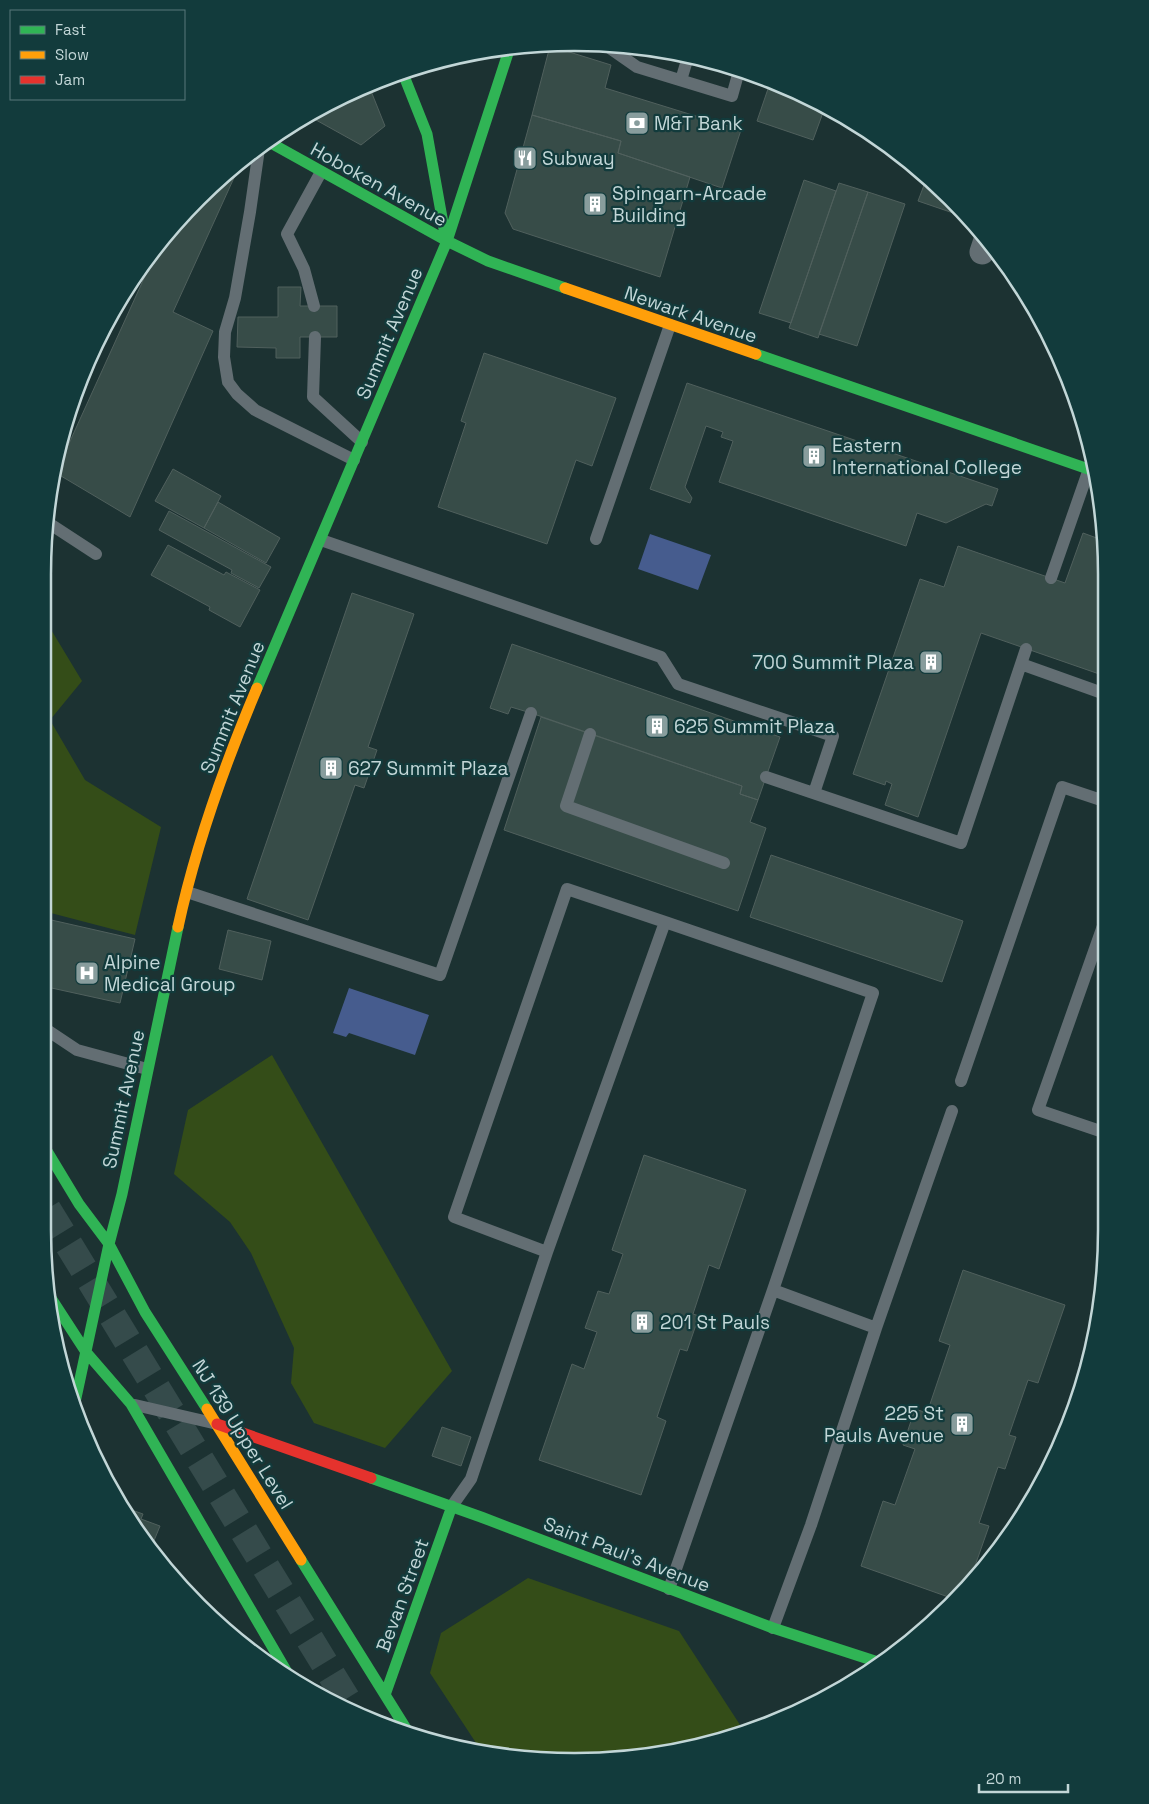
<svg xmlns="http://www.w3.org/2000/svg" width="1149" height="1804" viewBox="0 0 1149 1804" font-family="'Space Grotesk',sans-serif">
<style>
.green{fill:#344d18}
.water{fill:#465c8e}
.building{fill:#374c48;stroke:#50605d}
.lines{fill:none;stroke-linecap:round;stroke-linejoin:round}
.highway-tunnel{stroke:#354b4b;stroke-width:28;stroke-dasharray:28 14;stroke-linecap:butt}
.lane{stroke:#636e73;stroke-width:12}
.street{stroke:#636e73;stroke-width:25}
.fast{stroke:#30b455;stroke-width:11}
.slow{stroke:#ff9f0a;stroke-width:11}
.jam{stroke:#e5322d;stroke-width:11}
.labels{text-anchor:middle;stroke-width:4.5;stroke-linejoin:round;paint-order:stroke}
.poi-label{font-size:19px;fill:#c2d6d7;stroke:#123b3c;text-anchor:start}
.street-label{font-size:19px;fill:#c2d6d7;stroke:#123b3c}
.rim{fill:none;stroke:#c2d6d7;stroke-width:2.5}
</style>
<rect width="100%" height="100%" fill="#1c3232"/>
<path class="green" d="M47 623 82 681 50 720 85 780 161 827 135 935 47 912Z
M272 1055 452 1371 385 1448 314 1423 291 1383 294 1348 251 1253 230 1222 174 1174 188 1110Z
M528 1578 679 1631 744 1731 712 1743 574 1761 482 1752 430 1673 441 1633Z"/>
<path class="water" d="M650 534 711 555 698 590 638 569Z
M349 988 429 1015 415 1055 349 1033 346 1037 333 1033Z"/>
<path class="building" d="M550 46 611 65 605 88 741 130 722 188 618 153 621 141 532 115Z
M462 57 461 62 450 60Z
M770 83 810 97 825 107 813 140 757 121Z
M369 86 385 126 361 145 307 115Z
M532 115 621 141 618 153 690 177 660 277 513 229 505 213Z
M234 167 238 169 173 312 213 331 130 517 56 473V472L161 241 224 174Z
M804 180 836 191 791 323 759 313Z
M926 180 962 216 918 201Z
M839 183 868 192 818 338 789 328Z
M868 192 905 204 857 346 819 334Z
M278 287H301L300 306H337V337H300V358H276V348L237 347 238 317H278Z
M484 353 616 398 592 466 576 460 547 544 438 507 466 423 461 421Z
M687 383 998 489 992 506 986 504 946 523 917 513 906 546 719 482 733 441 721 437 723 432 706 426 685 487 692 498 690 503 650 489Z
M173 469 221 496 204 528 155 501Z
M218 502 280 538 266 563 204 528Z
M169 511 271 567 259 588 231 573 232 570 159 530Z
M1083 533 1105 541V676L981 633 918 817 885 805 892 784 886 781 885 785 853 774 920 579 944 587 958 546 1065 583Z
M168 545 224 575 226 572 260 590 240 627 209 610 210 607 151 575Z
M352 593 414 614 368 747 377 750 364 788 355 785 308 920 247 899Z
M512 644 780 737 758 800 740 794 742 786 531 713 511 707 508 714 490 708Z
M541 717 742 786 740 794 758 800 750 822 766 828 738 911 504 830Z
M771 855 963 921 942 982 750 917Z
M47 919 135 939 120 1003 47 987V958L50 943H47Z
M228 930 271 941 262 980 219 969Z
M644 1155 746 1190 719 1269 709 1265 693 1314 699 1316 687 1351 680 1349 657 1417 666 1421 641 1495 539 1460 572 1364 584 1369 597 1332 585 1328 598 1291 609 1294 623 1254 612 1250Z
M963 1270 1065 1305 1038 1383 1028 1380 1009 1435 1016 1437 1005 1469 998 1467 979 1523 989 1526 969 1583 954 1599 861 1566 883 1501 895 1505 915 1449 903 1445 915 1409 927 1413 950 1345 939 1341Z
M442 1427 471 1437 461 1466 432 1456Z
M123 1507 143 1514 141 1519 160 1526 151 1548 132 1525Z"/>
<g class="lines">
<path class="highway-tunnel" d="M47 1209 353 1710"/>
<path class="lane" d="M604 44 637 67 732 96 739 71
M681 80 688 57
M259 149 250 212 235 298 225 332 224 357 228 382 237 394 255 410 354 460
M314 306 304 269 287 234 321 172
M315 337 313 397 362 442
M47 522 96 554
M596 539 670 325
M321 540 661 657 678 684 833 736 814 793
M1051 578 1089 469
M1021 664 1105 694
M590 734 566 806 724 863
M766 777 961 843 1026 649
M187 892 440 975 531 713
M665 922 873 993 773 1290 669 1589
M47 1030 77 1050 147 1069
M961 1081 1062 787 1104 801
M1103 1132 1038 1110 1104 923
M773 1290 876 1328 811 1525 773 1628
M876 1328 952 1111
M135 1405 213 1423
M452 1506 471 1479 547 1252 665 922 567 889 454 1217 547 1252"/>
<path class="street" d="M982 252 986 240"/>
<path class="fast" d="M402 71 427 134 446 240
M269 142 447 241 488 261 565 288
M756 354 1094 471
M257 688 447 241 510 47
M47 1151 79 1204 109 1244 145 1312 207 1409
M47 1292 86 1352 131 1404 291 1679
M74 1407 109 1244 122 1194 178 927
M371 1478 481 1517 773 1628 881 1663
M301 1560 410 1735
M385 1695 452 1506"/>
<path class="slow" d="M565 288 756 354
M178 927C196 844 224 766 257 688
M207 1409 301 1560"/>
<path class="jam" d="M217 1424 371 1478"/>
</g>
<defs>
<g id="bank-square" transform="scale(1.25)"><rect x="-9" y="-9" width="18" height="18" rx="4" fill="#889d9d" stroke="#123b3c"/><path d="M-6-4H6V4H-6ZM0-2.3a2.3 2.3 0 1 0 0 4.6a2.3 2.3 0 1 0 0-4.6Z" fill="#fff"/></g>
<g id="restaurant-square" transform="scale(1.25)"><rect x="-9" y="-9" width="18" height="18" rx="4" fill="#889d9d" stroke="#123b3c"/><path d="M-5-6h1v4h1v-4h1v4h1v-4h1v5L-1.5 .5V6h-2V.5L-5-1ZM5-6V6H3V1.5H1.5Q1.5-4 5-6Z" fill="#fff"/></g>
<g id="building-square" transform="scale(1.25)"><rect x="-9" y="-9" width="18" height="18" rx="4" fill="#889d9d" stroke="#123b3c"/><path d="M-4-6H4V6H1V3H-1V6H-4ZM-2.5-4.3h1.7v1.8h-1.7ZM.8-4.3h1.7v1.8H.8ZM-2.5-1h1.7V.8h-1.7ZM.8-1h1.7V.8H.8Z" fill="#fff"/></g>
<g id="hospital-square" transform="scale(1.25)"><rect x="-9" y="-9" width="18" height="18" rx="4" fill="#889d9d" stroke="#123b3c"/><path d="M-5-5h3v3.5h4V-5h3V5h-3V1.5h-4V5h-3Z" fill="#fff"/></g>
</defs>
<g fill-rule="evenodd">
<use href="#bank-square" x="637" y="123"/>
<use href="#restaurant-square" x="525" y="158"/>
<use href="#building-square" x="595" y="204"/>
<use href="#building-square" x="814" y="456"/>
<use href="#building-square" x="931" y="662"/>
<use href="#building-square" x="657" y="726"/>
<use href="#building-square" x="331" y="768"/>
<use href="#hospital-square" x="87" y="973"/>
<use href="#building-square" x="642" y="1322"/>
<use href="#building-square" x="962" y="1424"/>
</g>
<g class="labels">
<g class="poi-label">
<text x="654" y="130">M&amp;T Bank</text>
<text x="542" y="165">Subway</text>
<text x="612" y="200">Spingarn-Arcade<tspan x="612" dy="22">Building</tspan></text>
<text x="832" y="452">Eastern<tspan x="832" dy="22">International College</tspan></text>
<text x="914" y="669" text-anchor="end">700 Summit Plaza</text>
<text x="674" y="733">625 Summit Plaza</text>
<text x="348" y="775">627 Summit Plaza</text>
<text x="104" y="969">Alpine<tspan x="104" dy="22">Medical Group</tspan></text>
<text x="660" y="1329">201 St Pauls</text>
<text x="944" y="1420" text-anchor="end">225 St<tspan x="944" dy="22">Pauls Avenue</tspan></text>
</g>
<g class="street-label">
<text transform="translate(379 184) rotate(29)" y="7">Hoboken Avenue</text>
<text transform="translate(691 314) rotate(19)" y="7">Newark Avenue</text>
<text transform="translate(389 333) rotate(-67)" y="7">Summit Avenue</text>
<text transform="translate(232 707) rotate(-68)" y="7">Summit Avenue</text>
<text transform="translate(123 1099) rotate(-78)" y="7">Summit Avenue</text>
<text transform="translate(243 1434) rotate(58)" y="7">NJ 139 Upper Level</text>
<text transform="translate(627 1554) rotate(21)" y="7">Saint Paul's Avenue</text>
<text transform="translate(402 1595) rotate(-70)" y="7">Bevan Street</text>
</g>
</g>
<path d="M0 0H1149V1804H0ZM574 51H575A523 523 0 0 1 1098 574V1230A523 523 0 0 1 575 1753H574A523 523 0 0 1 51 1230V574A523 523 0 0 1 574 51Z" fill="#123b3c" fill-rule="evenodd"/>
<path class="rim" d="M574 51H575A523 523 0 0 1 1098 574V1230A523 523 0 0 1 575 1753H574A523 523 0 0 1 51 1230V574A523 523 0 0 1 574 51Z"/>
<rect x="10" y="10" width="175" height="90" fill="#123b3c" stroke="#58797a"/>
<rect x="20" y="26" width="25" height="8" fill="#30b455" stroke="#58797a"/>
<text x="55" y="35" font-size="15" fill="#c2d6d7">Fast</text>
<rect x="20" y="51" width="25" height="8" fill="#ff9f0a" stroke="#58797a"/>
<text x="55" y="60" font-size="15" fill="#c2d6d7">Slow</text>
<rect x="20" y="76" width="25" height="8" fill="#e5322d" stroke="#58797a"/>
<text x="55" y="85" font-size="15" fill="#c2d6d7">Jam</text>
<path d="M979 1784v8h89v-8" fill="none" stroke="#c2d6d7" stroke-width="2.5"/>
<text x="986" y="1784" font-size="15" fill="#c2d6d7" stroke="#123b3c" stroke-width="4" paint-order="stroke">20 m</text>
</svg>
